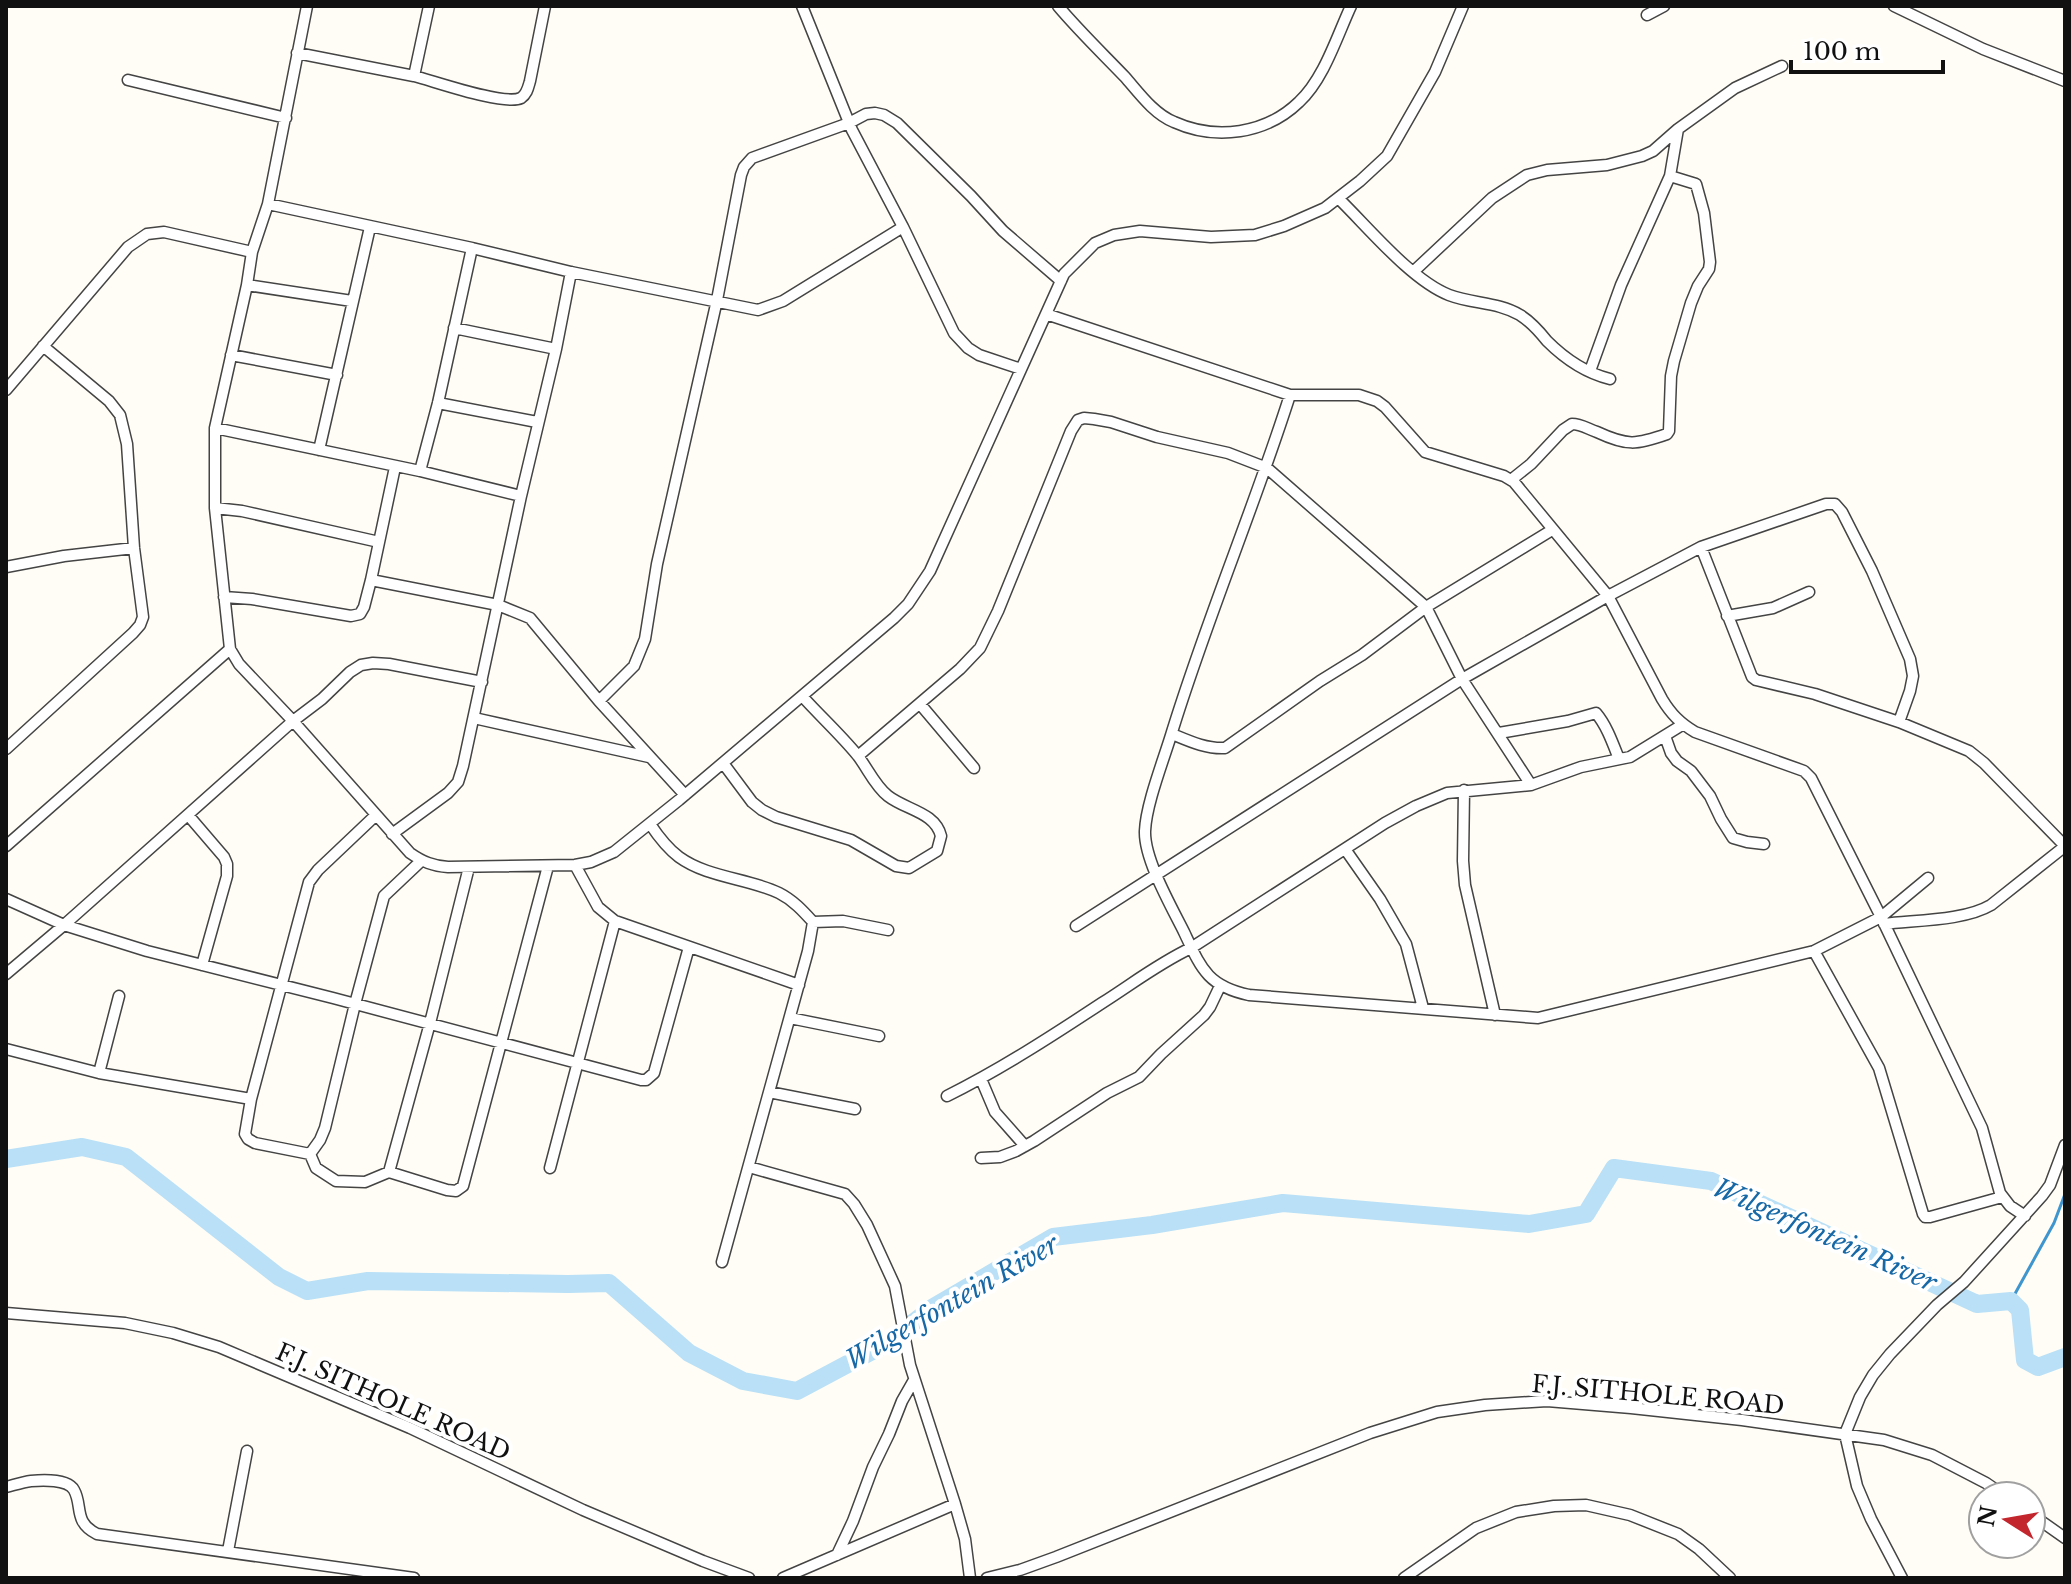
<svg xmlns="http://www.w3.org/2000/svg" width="2071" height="1584" viewBox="0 0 2071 1584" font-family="'Libre Baskerville',serif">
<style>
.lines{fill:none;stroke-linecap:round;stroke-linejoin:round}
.stream{stroke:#3f96cf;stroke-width:3}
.river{stroke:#b9e0f7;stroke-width:18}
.minor-casing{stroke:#444;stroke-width:13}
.minor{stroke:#fff;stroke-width:10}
.labels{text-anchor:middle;stroke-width:8;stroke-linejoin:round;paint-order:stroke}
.street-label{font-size:24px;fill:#111;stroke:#fff}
.water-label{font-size:26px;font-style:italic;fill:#1768a6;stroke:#fff}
</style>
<rect width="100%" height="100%" fill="#fffdf5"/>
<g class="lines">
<path class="stream" d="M2011 1301 2054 1223 2065 1194"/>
<path class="river" d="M6 1159 82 1147 126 1157 279 1277 307 1291 368 1281 568 1284 609 1283 689 1353 743 1381 797 1391 887 1343 932 1308 1053 1237 1152 1225 1283 1203 1529 1224 1586 1214 1614 1168 1711 1181 1977 1304 2011 1301 2020 1310 2025 1360 2038 1367 2065 1357"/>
<g class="minor-casing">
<path id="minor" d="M307 6 268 204 252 252 247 285 215 428V508L230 649 239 664 293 721 410 853C423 862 433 866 448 867L575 865 591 862 614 852 679 800 894 618 908 604 930 571 1064 274 1095 243 1114 235 1140 231 1211 237 1255 235 1284 226 1325 208 1360 181 1387 156 1435 72 1463 6
M802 6 852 130 903 227 954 333 968 348 979 355 1021 369
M1058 6C1079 31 1103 54 1125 77 1139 93 1154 114 1174 122 1216 141 1266 134 1299 102 1324 79 1337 36 1351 6
M1894 6 1983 49 2065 81
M1647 15 1664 6
M297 53 414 76 429 6
M414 76C434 81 504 106 521 98 527 94 528 88 530 81L545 6
M128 80 286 118
M1338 198C1368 227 1411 280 1449 295 1473 304 1498 302 1520 315 1531 322 1539 331 1547 341 1564 358 1586 373 1610 379
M268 204 472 248 571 272 758 310 783 301 903 227
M1413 272 1492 198 1527 175 1547 170 1607 165 1642 156 1653 151 1678 129 1735 88 1782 66
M247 285 352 301
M1046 314 1290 395H1359L1377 401 1385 407 1425 452 1504 476 1514 482 1608 596 1662 699C1671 714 1680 723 1695 732L1804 771 1811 778 1881 917 1982 1128 2000 1193 2010 1206 2025 1216
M454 328 556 349
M231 355 337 375
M1590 371 1621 285 1670 176 1678 129
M6 390 128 247 147 234 164 232 252 252
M1290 395C1254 508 1207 618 1172 732 1164 759 1146 804 1145 831 1144 859 1171 906 1184 932 1201 968 1207 986 1249 995L1538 1018 1814 951 1881 917 1928 878
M438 403 537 422
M215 428 420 471 521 496
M319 450 370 227
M420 471 438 403 472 248
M1511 480 1531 464 1563 430 1572 424C1581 424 1588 429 1597 432 1627 446 1636 445 1667 434L1669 431 1671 376 1674 361 1691 303 1698 286 1709 269 1710 262 1704 213 1696 184 1670 176
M215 508 242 511 379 542
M1701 547 1752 677 1756 680 1815 694 1899 722 1969 751 1984 763 2065 846
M6 567 64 556 134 548
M371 580 498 605 530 618 599 701 685 795
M224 597 252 599 351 616 360 614 364 607 371 580 395 467
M1727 616 1773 608 1809 592
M599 701 634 666 645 639 657 564 717 300 741 175 744 167 752 158 849 123 866 114 875 113 884 115 897 123 971 196 1003 231 1061 281
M920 704 974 768
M474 718 649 757
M1499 733 1568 721 1596 713C1607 726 1613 744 1619 759
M1172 734C1189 741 1206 749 1225 748L1320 681 1362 655 1426 607 1552 530
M1665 736 1671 753 1677 761 1691 771 1710 796 1721 819 1733 838 1747 842 1764 844
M6 749 133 633 140 625 143 617 134 548 127 444 120 415 109 401 43 346
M858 756 960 669 980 648 998 611 1071 431 1078 420 1084 418 1094 419 1111 422 1157 437 1228 453 1267 468 1426 607 1462 679 1531 785
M723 763 752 802 762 810 776 817 851 840 896 866 909 868 937 851 941 836C935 812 906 810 888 796 875 786 868 769 858 756 841 735 820 716 802 696
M1464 790 1463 861 1465 885 1495 1015
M188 815 224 857 227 864V876L202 965
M376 815 318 870 309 882 251 1099 245 1134 248 1139 255 1143 310 1154 316 1168 336 1181 365 1182 389 1172 447 1190 456 1191 463 1186 548 866
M650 824C658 836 667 848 679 857 708 878 748 878 779 893 793 900 803 911 813 922L808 951 722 1262
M392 834 448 793 458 782 463 766 521 496 556 349 571 272
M6 846 230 649
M1345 849 1380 899 1406 944 1423 1008
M575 865 598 907 615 921 799 985
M6 899 64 925 147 951 333 998 641 1080H646L654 1073 689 947
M813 922 843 921 888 930
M1884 924C1915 920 1964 921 1991 905L2064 847
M1076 926 1462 679 1608 596 1701 547 1826 504H1835L1842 512 1872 571 1910 659 1913 676 1910 691 1899 722
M1814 951 1879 1068 1923 1214 1925 1217H1930L2002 1197
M6 974 64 925 293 721 322 699 350 672 361 665 373 663 389 664 482 682
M790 1018 879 1036
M6 1049 99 1073 251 1099
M99 1073 119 996
M981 1079 995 1112 1025 1146
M769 1092 855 1109
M947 1096C1001 1069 1052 1036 1102 1003 1132 984 1159 963 1191 948L1385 823 1416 806 1447 793 1531 785 1581 767 1630 757 1682 725
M310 1154 320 1140 325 1128 355 1004 384 896 421 861
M981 1158 1000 1157 1016 1151 1034 1141 1107 1093 1139 1077 1161 1054 1204 1015 1210 1007 1220 986
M749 1167 845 1194 854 1204 867 1225 895 1286 910 1365 955 1504 965 1539 970 1578
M550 1168 615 921
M389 1172 430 1023 469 867
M6 1313 125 1323 173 1333 219 1347 410 1428 583 1510 703 1561 749 1578
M6 1487C14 1485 23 1482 31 1481 42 1480 68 1479 74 1490 83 1506 73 1522 97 1534L414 1578
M2031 1514 2065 1538
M228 1551 247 1451
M837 1555 853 1521 873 1467 889 1434 902 1401 914 1380
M783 1578 955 1504
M987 1578 1020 1570 1056 1557 1370 1433 1437 1412 1485 1405 1547 1401 1631 1408 1742 1420 1884 1440 1932 1455 1986 1483 2005 1496
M1404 1578 1476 1528 1516 1512 1554 1506 1586 1505 1630 1515 1678 1534 1699 1549 1730 1578
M1902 1578 1871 1519 1857 1486 1845 1434 1860 1397 1873 1375 1890 1354 1937 1305 1964 1282 2042 1196 2050 1185 2065 1145"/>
</g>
<use href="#minor" class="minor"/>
</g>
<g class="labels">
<g class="street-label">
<text transform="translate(1658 1395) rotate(5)" y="8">F.J. SITHOLE ROAD</text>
<text transform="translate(393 1402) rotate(24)" y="8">F.J. SITHOLE ROAD</text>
</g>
<g class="water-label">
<text transform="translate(1825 1235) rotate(24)" y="9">Wilgerfontein River</text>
<text transform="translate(952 1302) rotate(-30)" y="9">Wilgerfontein River</text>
</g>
</g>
<rect width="2071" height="1584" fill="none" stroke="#111111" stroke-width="16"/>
<g transform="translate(2007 1520) rotate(281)"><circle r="38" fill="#ffffff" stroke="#a0a0a0" stroke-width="2"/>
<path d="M0-6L14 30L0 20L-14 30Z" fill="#c4262e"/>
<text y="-12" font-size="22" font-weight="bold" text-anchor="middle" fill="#111111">N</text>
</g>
<path d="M1791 60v12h152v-12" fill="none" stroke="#111111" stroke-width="4"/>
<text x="1803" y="60" font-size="24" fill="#111111" stroke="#ffffff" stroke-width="6" paint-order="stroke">100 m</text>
</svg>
